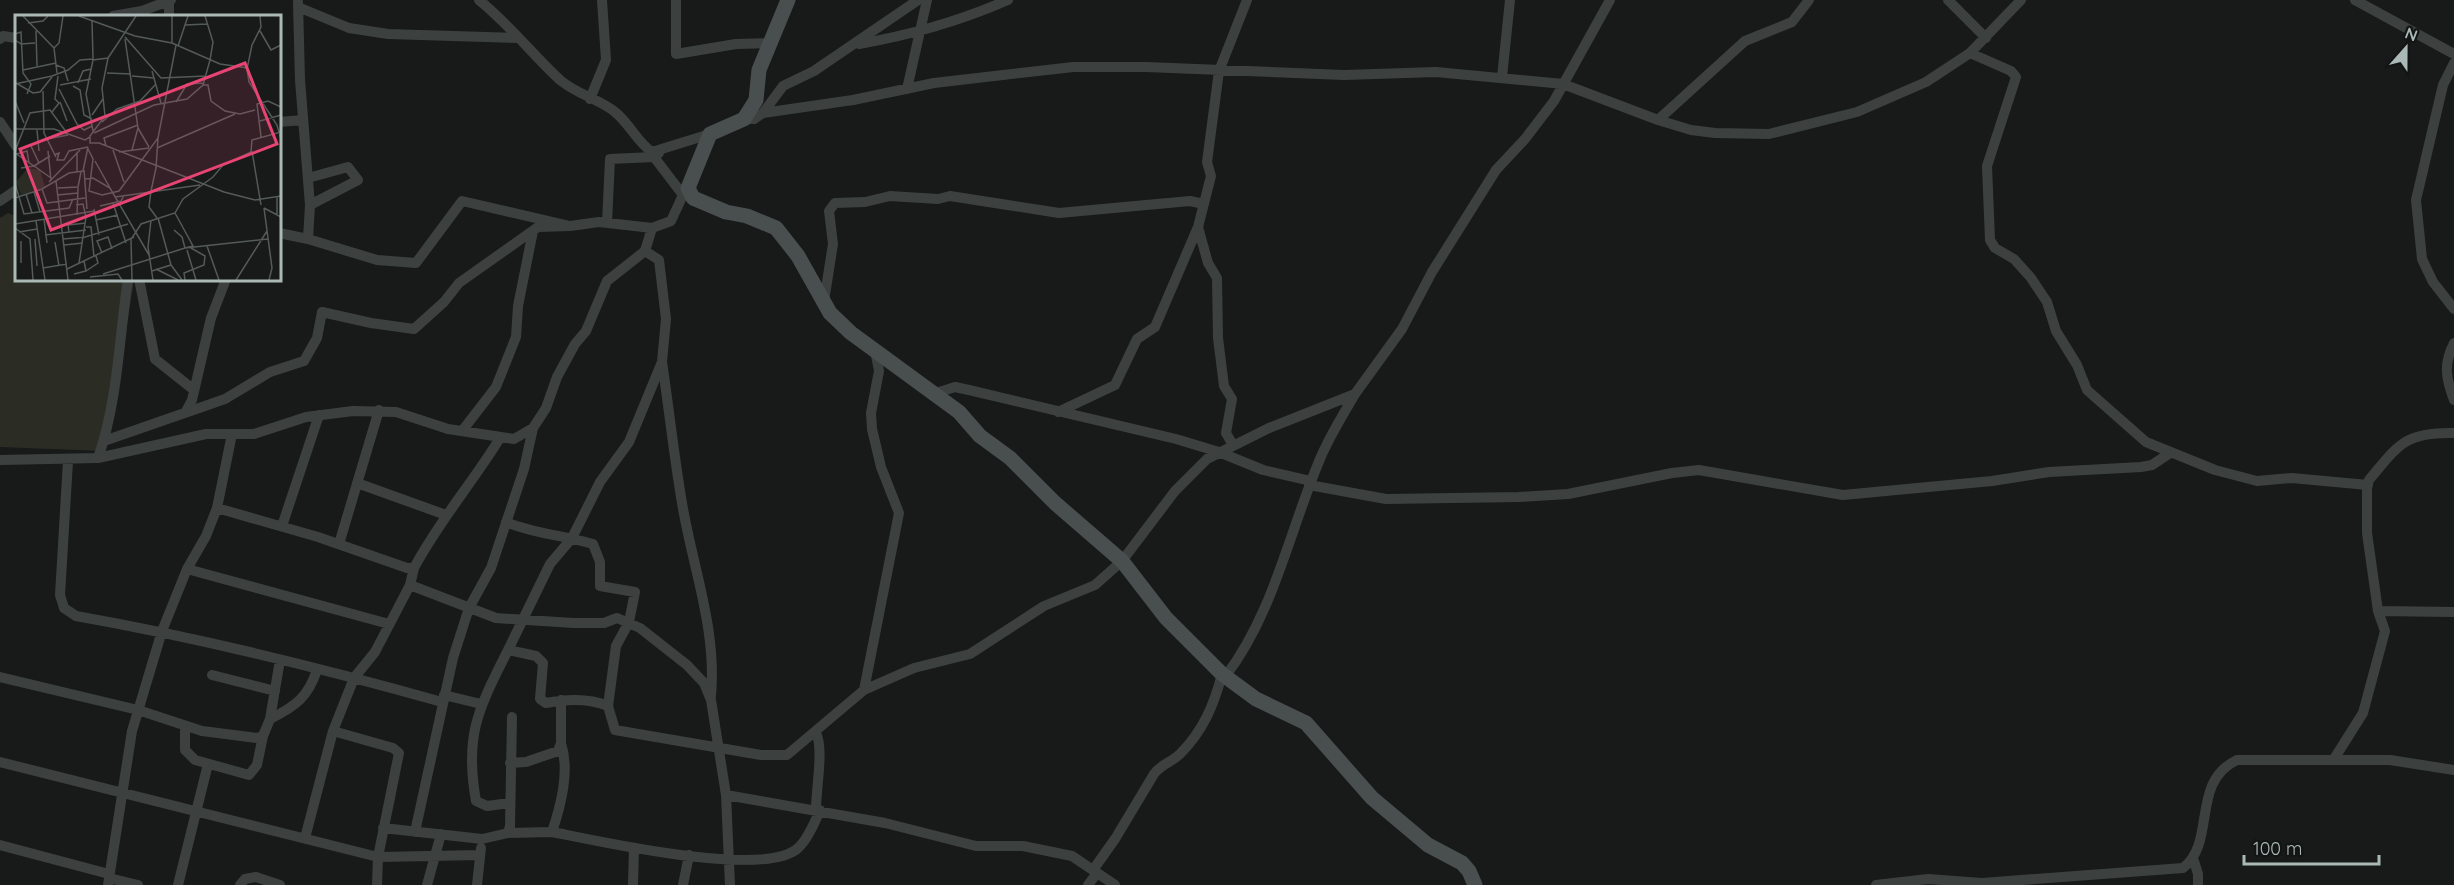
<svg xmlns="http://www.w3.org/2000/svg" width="2454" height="885" viewBox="0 0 2454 885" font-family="Quicksand,sans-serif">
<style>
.green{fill:#2b2d25}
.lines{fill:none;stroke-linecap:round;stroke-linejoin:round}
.street{stroke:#3c4140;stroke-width:10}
.secondary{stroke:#484f4e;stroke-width:15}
.inset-road{fill:none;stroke:#535a58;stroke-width:1.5}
.view{fill:#e74473;fill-opacity:0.15;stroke:#e74473;stroke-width:3}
.inset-edge{fill:none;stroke:#abb9b6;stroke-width:3}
</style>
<rect width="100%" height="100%" fill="#181a1a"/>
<path class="green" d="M8 213 16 216V279L134 281 106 451 0 447V218Z"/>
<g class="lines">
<path class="street" d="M479 0C509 24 532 54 560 80 578 95 599 99 615 112 630 124 637 142 652 152L710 134
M676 0V54L736 44 771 43
M1948 0 1986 38
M2355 0 2454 54
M298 2 300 80 310 205
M169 3V16
M298 7 349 28 388 34 519 38
M113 16 142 11 171 0
M0 39 3 36 16 38
M859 44C911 35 960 21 1008 0
M1970 53 2011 71 2016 77 1987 166 1990 240 1995 248 2014 259 2031 278 2047 302 2056 331 2077 365 2087 390 2146 442 2215 470 2257 481 2292 478 2368 485
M2454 63 2443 85 2416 200 2422 259 2433 282 2454 309
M1502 77 1510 0
M907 89 927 0
M590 99 606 60 602 0
M763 113 853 100 934 83 1073 67H1146L1344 75 1436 72 1563 84 1658 120 1691 130 1715 133 1769 134 1857 112 1926 82 1970 53 2021 0
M744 119H754L763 113 783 86 814 71 918 0
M1658 120 1745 41 1792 22 1809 0
M0 122 16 146
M279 122 303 120
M654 157 683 195
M308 178 348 167 358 180 310 205 308 239 377 260 416 263 462 201 570 226 599 222 652 228
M0 201 16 190
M607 223 610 159 654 157 659 153
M1198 227 1208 263 1217 278 1218 338 1224 386 1232 399 1226 433 1233 445
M279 233 308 239
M139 279 155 359 194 390
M824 301 833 244 829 211 835 203 865 202 890 196 938 199 950 196 1059 213 1190 201 1204 204
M2454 343C2443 364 2446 379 2454 400
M662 362C669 409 674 456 682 503 693 569 717 629 711 696
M933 394 955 387 969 390 1176 439 1219 452 1263 470 1311 481
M1058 412 1115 385 1137 339 1155 327 1198 227 1211 176 1207 162 1219 71 1247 0
M185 413 192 400 211 318 226 279
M462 431 496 387 516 337 518 306 533 231
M104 441 225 399 270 372 304 361 317 338 322 312 371 323 414 329 444 302 459 283 538 227 570 226
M98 458C118 401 119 338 128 279
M0 460 98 458 206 434H254L306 417 353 411 396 412 448 429 514 439 533 428 546 408 557 377 575 344 586 331 607 281 645 251 652 228 671 221 683 195 689 193
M68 461 60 595 64 608 76 616C200 638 322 668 442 702
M357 483 446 515
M1309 485 1386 499 1519 497 1568 494 1672 473 1699 470 1843 495 1992 481 2049 472 2141 467 2152 465 2170 453
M217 508 318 537 407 568H414C439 521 473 482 500 438
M506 522C535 534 563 535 593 544L600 562V586L635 592 629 622 616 646 608 706 615 730 761 755H787L864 690 914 668 970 654 1044 606 1095 585 1122 561 1175 491 1207 459 1269 428 1355 394 1402 329 1432 272 1496 170 1525 139 1554 101 1610 0
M282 526 319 415
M339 544 379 410
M414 568 410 585 496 618 573 623H604L617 618 640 628 687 665 704 683 711 700 726 795 730 885
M187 569 389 624
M2378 611 2454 612
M508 650C479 708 464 734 476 801L487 806 510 803
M212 675 275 691
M0 677 138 710 202 731 257 738 263 736 270 719C296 706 308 697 317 670
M1225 677C1274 613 1289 532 1320 459 1329 437 1343 415 1355 394
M864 690 899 513 881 467 872 429 871 413 879 371 875 350
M444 695 481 704
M608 706C589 698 567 699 546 703L540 699 543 663 536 656 508 650 550 564 572 538 600 482 629 442 662 362 666 319 659 260 645 251
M270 719 280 660
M185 726V750L195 760 249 775 257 765 263 736
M333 731 393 748 399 753 378 857 377 885
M2334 759 2363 713 2385 631 2378 611 2367 533V488L2369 480C2399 444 2405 432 2454 433
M0 762 378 857 480 855
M510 763 526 762 558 751 561 743V700
M726 795 885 823 976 846H1023L1072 856 1115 885
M816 809C816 789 824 748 816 733
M383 828 482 839 508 833 552 832C561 805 570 771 561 743
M415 832 453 658 469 608 491 568 524 469 533 428
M552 832C598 841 761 878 797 849 807 841 815 822 820 810
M508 833 510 826 512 717
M305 838 333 731 354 678 375 652 410 585
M0 845 109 874
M2193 858 2198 874V885
M1093 870 1115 839 1154 774C1161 764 1172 762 1180 754 1203 731 1214 705 1222 674
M109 878 138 885
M108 885 132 731 162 631 187 569 206 536 217 508 232 434
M178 885 208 764
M240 885 245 879 256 877 280 885
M427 885 441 834
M477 885 481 848
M633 885 634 848
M683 885 689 855
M1088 885 1097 873
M1876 885 1928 879 1982 883 2183 868C2217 842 2190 782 2237 760H2390L2454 770"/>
<path class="secondary" d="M788 0 759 70 756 100 744 119 710 134 688 188 693 198 726 212 747 216 776 228 798 256 830 313 851 333 959 412 980 436 1010 458 1055 503 1122 561 1166 618 1222 674 1256 699 1306 723 1372 798 1428 845 1462 863 1469 871 1475 885"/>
</g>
<g transform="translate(15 15)">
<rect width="266" height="266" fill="#181a1a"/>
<path d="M13 153 25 155 30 172 6 180 1 167Z" fill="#2b2d25"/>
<path class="inset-road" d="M8 1 39 33M64 1 120 21 157 28 205 49 233 53M157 1V28M190 1 198 27 195 45M245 1 246 12 237 30 232 54 234 67 262 110 266 124M13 8 28 6 33 1M170 10 192 9M21 16 22 51M245 16 256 35 266 30M0 19 6 17 8 58 16 69 12 79M110 22 146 63 191 61M110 24 123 113 117 135M0 25 6 29 20 28M163 31 173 1M93 43 87 73 90 101 75 121V128H84L209 177 240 185 266 181M41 50 49 53 53 66M8 55 41 48M137 56 146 88M42 58 39 33 44 28 48 1M92 58 116 59M117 61 139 63M1 68 18 78 25 77 37 62M63 68 68 56 76 54M0 69 37 61 53 55 65 45 78 44 77 6M45 70 76 64M188 70H193L196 86 210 96 225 99 240 95M58 71 65 75 69 100 77 104M44 74 62 109 69 115 77 111M28 76 29 118 41 142M0 86 9 108M45 87 52 106M161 87 172 69 189 68M37 97 44 88 40 84 43 61M77 100 88 84M245 106 266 100M87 107 102 94 125 86 141 69M123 113 134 132M0 114H39L70 125 75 122M22 115 24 136M78 116 71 79 78 45 93 43 121 1M79 118 139 90 172 84 188 70 195 45M246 122 242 89 253 86 266 92M32 124 53 120M16 131 24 148M91 131 89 123 123 110M142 133 220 99M73 134 78 144 74 176 87 180 104 176 143 123 161 30M98 135 109 167M0 136 15 98 35 95 52 118M33 136 36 165M237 136 246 190M62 137V157M104 137 134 133M0 138 19 151 35 141M2 139 12 136 14 148M39 140 44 138 42 145H49L54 136 73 132M80 146 95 173M6 153 19 151 36 163M141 153 143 123M69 155 72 194M70 164 78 163 95 173 134 240M41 166 53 265M34 167 65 135M0 168 9 199 54 193 58 184M43 173 63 172 66 157M27 174 32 188 70 183M136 176 134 192 142 203M136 176 141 153M19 177 25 197M11 179 17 198M42 180 63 178M100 182 185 170M262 182V201M0 183 27 174 54 158 68 156 73 132M98 188 111 228M61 190 68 189 71 202 64 248M85 191 106 186 109 180M249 193 257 253 254 265M249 193 266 202M79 194 84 220M62 200 63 173M143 203 156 250M29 204 32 228M81 205 103 200M136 205 133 232 138 265M21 206 30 265M0 209 79 196M71 212H76L79 242M0 213 15 224 18 265M159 215 167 222 170 233 178 231 160 198M4 217 22 214M54 217 53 210 71 208M30 220 71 215M70 222 113 209M117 223 126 209 160 198 168 184 198 162 208 150 236 137 237 125 266 117M20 224 22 251M48 224 71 222M116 224 117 265M40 227 44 251M49 230 68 228M192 231 204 265M172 235 181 265M87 238 82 226 93 222 97 234M6 248V226M28 253 52 249M52 254 119 222M141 254 163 265M71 256 83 248 81 241M137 256 156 250 167 265M59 259 71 256 69 246M88 259 170 233 253 224M75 262 103 259 107 265M170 265 169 258 189 250 190 241 176 233M221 265 252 216"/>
<path class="view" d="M230 48 262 129 36 215 5 134Z"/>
<rect width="266" height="266" class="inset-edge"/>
</g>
<g transform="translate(2406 48) rotate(21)" stroke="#131515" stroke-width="4.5" paint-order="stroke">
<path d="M0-4.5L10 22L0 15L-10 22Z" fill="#abb9b6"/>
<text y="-9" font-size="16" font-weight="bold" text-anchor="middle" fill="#abb9b6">N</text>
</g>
<path d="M2244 855v9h135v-9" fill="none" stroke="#abb9b6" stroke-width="3"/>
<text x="2253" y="855" font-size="18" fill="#abb9b6" stroke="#131515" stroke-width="4.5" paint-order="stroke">100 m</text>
</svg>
